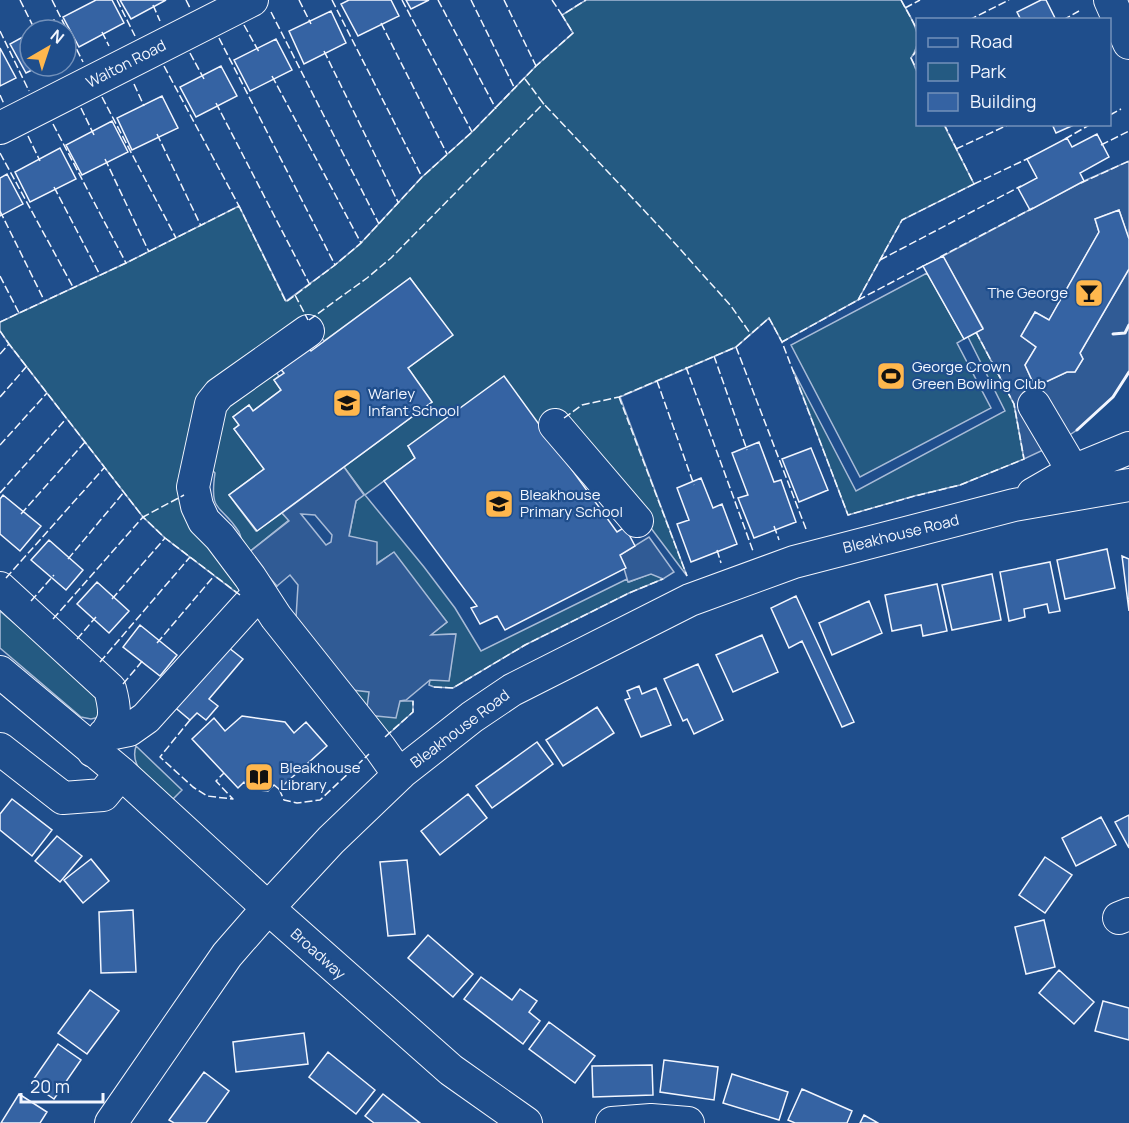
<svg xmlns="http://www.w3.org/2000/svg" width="1129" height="1123" viewBox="0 0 1129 1123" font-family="Manrope,sans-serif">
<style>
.green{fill:#245a82;stroke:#a8bbd7;stroke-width:1.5}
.parking{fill:#305b95;stroke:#a8bbd7;stroke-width:1.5;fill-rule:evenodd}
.building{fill:#3563a3;stroke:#f2f6ff;stroke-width:1.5}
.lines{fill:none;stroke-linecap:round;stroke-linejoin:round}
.minor-casing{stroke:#f2f6ff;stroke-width:34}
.minor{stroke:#1f4e8c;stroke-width:32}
.fence{stroke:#f2f6ff;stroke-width:1.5;stroke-dasharray:8 3;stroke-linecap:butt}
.wall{stroke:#f2f6ff;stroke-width:3}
.labels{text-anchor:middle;stroke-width:4.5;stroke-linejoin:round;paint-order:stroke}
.street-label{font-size:15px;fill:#f2f6ff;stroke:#1f4e8c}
.poi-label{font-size:15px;fill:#f2f6ff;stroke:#1f4e8c;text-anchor:start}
</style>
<rect width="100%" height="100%" fill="#1f4e8c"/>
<path class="green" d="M586 0H901C912 20 926 37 911 58L917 72 918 124 944 125 974 184 902 220 858 300 782 342 769 318 736 347 620 397 687 576 623 491 544 432 408 446 415 458 365 495 424 567 455 608 481 651 627 579 629 582 652 573 663 579 629 593 525 645 453 688 434 687 429 685 430 680H449L455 634 430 635 447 622 393 553 376 564 349 536 356 501 364 494 344 467 432 402 408 368 452 335 410 278 324 341 309 320 202 398 186 484 243 579 241 596 165 538 143 517 9 344 0 331V322L126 263 239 206 286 301 335 265 360 244 422 177 472 132 536 66 573 33 562 15Z
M927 273 964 339 957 343 991 408 860 477 791 345Z
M976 332 1014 404 1024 459 960 485 914 496 848 515 793 370 856 491 1005 411 968 337Z
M270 365 279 376 274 380 281 390 253 411 249 405 233 417 239 425 234 429 264 469 229 495 256 531 282 513 289 520 248 553 277 586 272 588 243 561C242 552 243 539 239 532 221 503 209 515 215 473L208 466 222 399Z
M0 611 98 694 100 717 91 719 81 717 0 648Z
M296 618 369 692 400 701H413V712L382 740Z
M136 746 182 790 172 800C156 786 128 770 136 746Z"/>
<path class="parking" d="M1129 161V239L1119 210 1095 219 1099 232 1049 320 1035 312 1021 336 1036 347 1025 365 1035 387 1067 372H1075L1083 359 1080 353 1129 269V372L1113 397 1077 430 1056 444 1024 459 1014 404 976 332 983 328 943 256 1084 181Z
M344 467 364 495 356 501 349 536 377 542V564L394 552 447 622 431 635 456 634 449 681 430 680 406 700 400 701 396 718 366 715 369 692 352 690 296 618 298 585 290 575 277 586 248 553 289 521 282 513ZM301 514 315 515 332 535 331 542 326 545Z
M649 537 674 572 663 579 651 574 628 582 620 555Z"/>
<path class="building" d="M96 0H112L124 23 79 47 63 17Z
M120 0H166L131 19Z
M349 0H391L399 16 358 36 341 4Z
M406 0H429L411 9Z
M1041 0H1046L1056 20H1021L1017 12Z
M331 11 346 43 304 64 289 31Z
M54 20 59 30H36Z
M30 33V66H40L26 73 10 44Z
M276 39 292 70 250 91 234 60Z
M0 48 16 78 0 86Z
M221 66 237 96 196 117 180 87Z
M162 96 178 128 132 150 117 118Z
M112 121 128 152 82 175 66 145Z
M1052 124H1076L1056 133Z
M1097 134 1109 157 1080 173 1084 181 1030 210 1018 188 1037 178 1027 159 1067 138 1072 147Z
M60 148 76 179 30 202 15 172Z
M7 174 23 204 0 216V178Z
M1119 210 1129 239V269L1080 353 1083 359 1075 372H1067L1035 387 1025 365 1036 347 1021 336 1035 312 1049 320 1099 232 1095 219Z
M943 256 983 329 964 339 923 266Z
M410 278 453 335 408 368 432 402 257 531 229 495 264 469 234 429 239 425 233 417 249 405 253 411 281 390 274 380 284 373 277 365 306 343 311 351Z
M504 376 617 532 625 527 635 546 620 555 626 568 505 630 497 616 480 624 471 608 477 606 384 481 415 458 408 446Z
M759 442 774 482 781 480 796 522 754 538 738 498 748 495 732 453Z
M811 448 828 490 799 502 782 459Z
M701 478 713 508 722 504 737 544 691 562 677 524 689 520 677 488Z
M3 495 41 526 20 551 0 534V499Z
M49 540 83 570 66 590 31 560Z
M1107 549 1115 588 1065 599 1057 560Z
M1122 556 1129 559V611Z
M1050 562 1060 611 1049 613 1047 604 1024 609 1025 617 1009 621 1000 572Z
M992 574 1001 620 952 630 942 585Z
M97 582 129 611 109 633 77 604Z
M937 584 947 631 923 636 921 625 892 631 885 595Z
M796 596 854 722 842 727 802 641 789 648 771 608Z
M869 601 882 633 832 655 819 623Z
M140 625 177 655 160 676 123 647Z
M762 635 778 672 733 692 716 655Z
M224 644 243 659 209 699 218 706 206 720 197 713 190 720 172 705Z
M698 664 723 720 694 734 687 719 683 721 664 679Z
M639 686 642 694 656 688 671 725 641 737 625 700 630 698 627 691Z
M597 707 614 733 563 766 546 740Z
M242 716 285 722 294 733 306 722 327 746 279 789 274 785 268 791 250 789 244 782 238 788 192 739 214 718 225 731Z
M537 742 553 764 492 808 476 786Z
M468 794 487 818 440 855 421 831Z
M12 799 52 830 32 856 0 830V814Z
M1129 815V848L1115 822Z
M1101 817 1116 845 1076 866 1062 838Z
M57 836 82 856 60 882 35 861Z
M1045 857 1072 875 1045 913 1019 895Z
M91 859 109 881 83 903 64 880Z
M407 860 415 934 388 936 380 862Z
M133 910 136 972 101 973 99 912Z
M1044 920 1055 967 1026 974 1015 927Z
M428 935 473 974 453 997 408 958Z
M1059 970 1094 1002 1074 1024 1039 993Z
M481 977 512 1000 520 989 537 1001 529 1012 540 1021 523 1044 464 999Z
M90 990 119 1011 87 1054 58 1033Z
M1103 1001 1129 1008V1040L1095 1031Z
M549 1022 595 1056 575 1083 529 1049Z
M304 1033 308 1064 236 1072 233 1042Z
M58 1044 81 1060 54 1099 31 1083Z
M328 1052 375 1090 356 1114 309 1077Z
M664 1060 718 1067 714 1100 660 1092Z
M652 1065 653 1095 593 1097 592 1066Z
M204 1072 229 1091 206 1123H174L169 1120Z
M732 1074 788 1092 779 1120 723 1103Z
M802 1089 852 1111 847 1123H795L788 1120Z
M19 1094 47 1112 40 1123H1Z
M383 1094 420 1123H374L365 1116Z
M864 1115 878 1123H860Z"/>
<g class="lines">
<g class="minor-casing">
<path id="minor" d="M1110 0 1129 43
M0 128 252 0
M308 331 219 394 211 404 193 487 197 506 204 521 220 537 250 577 276 617 380 748 399 775
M1034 405 1073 471
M555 425 637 521
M1033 494 1073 471 1129 448
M0 588 110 689C119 722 113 724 93 751
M0 672 121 773 268 908 451 1070 526 1123
M104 735 129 730 146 718 259 593
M0 749 63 798 103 795 121 773
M1119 918 1129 914
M111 1123 227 955 268 908 331 840 402 772 472 717 512 690 690 600 794 562 1014 505 1129 485
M612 1123 651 1120 688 1123"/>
</g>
<use href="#minor" class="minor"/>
<path class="fence" d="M20 0 35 30
M52 0 83 62
M117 0 135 36
M186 0 190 8
M299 0 311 24
M332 0 422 177
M402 0 472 132
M438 0 496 109
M471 0 515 89
M504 0 536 66
M552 0 562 15
M901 0 918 31
M153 5 160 21
M905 8 920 0
M271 12 379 224
M969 20 1009 0
M1063 20 1079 11
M381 23 447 154
M244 25 259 52
M0 31 29 91
M102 32 109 46
M219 38 335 265
M918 49 911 58 918 72
M324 51 398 202
M190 53 204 79
M54 66 58 74
M164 66 239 206
M272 76 361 243
M525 79 543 103 671 239 731 306 750 333
M134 84 144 106
M0 95 4 104
M102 97 176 238
M216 103 310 285
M81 108 94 135
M1110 115 1121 109
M53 124 126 263
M944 124 974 184 902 220 858 300 782 342 848 515 915 496 960 485 1024 459 1014 404 976 332
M157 134 201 226
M28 136 40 161
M1065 139 1091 124
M1101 145 1129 131
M956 149 1010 124
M0 153 73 287
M105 159 149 252
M1081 183 1129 161
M974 184 1031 157
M54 187 100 275
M0 211 44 300
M940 257 1033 208
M880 260 1021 186
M0 276 19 313
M295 295 308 320
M858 300 927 264
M309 320 367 278 391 258 544 103
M0 322 126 263 239 206 286 302 335 265 361 243 422 177 472 132 536 66 573 33 562 15 586 0
M0 331 9 344
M736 347 806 529
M0 354 9 344 143 517 184 495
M714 356 747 450
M686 367 753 551
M657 381 694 485
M0 397 27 366
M619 397 687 576
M564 418 582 405 619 397 736 347 769 318 782 342
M0 445 47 393
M0 493 66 419
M21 514 85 442
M774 526 779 540
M717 550 721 563
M68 559 124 492
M6 578 104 468
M112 599 165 538
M31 601 54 575
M53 619 143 517 165 538 240 595
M77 639 96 617
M157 643 214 576
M100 662 190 557
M123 684 144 659
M434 687 453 688 525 645 629 593 663 579
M190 720 160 757 193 787 207 796 233 799 216 781 224 773
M385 737 413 712V701
M279 789 284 800 297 803 320 800 369 754"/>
<path class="wall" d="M1113 334 1125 333 1129 325
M1077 430 1113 397 1129 372"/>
</g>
<defs>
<g id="bar-square" transform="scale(1.5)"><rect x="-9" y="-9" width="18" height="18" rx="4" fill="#ffb74d" stroke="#1f4e8c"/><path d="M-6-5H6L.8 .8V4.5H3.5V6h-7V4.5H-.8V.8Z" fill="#111"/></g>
<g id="stadium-square" transform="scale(1.5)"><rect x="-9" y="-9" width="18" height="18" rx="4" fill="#ffb74d" stroke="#1f4e8c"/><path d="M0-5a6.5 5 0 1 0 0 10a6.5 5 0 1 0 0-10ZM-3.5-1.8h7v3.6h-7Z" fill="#111"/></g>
<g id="school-square" transform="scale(1.5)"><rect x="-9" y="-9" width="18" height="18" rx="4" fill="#ffb74d" stroke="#1f4e8c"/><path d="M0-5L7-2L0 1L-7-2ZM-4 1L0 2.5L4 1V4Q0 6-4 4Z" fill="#111"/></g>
<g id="library-square" transform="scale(1.5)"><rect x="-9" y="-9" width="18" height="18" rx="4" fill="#ffb74d" stroke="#1f4e8c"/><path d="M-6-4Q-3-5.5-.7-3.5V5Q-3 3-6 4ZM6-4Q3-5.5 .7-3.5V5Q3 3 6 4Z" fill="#111"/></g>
</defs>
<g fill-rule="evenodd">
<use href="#bar-square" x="1089" y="293"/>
<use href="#stadium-square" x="891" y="376"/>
<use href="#school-square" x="347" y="403"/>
<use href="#school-square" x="499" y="504"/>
<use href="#library-square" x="259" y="777"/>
</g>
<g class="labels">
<g class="street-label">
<text transform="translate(126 64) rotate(-27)" y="5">Walton Road</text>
<text transform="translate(901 534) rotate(-14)" y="5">Bleakhouse Road</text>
<text transform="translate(460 729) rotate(-37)" y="5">Bleakhouse Road</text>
<text transform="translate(318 954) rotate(42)" y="5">Broadway</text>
</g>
<g class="poi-label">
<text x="1068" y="298" text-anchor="end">The George</text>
<text x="912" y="372">George Crown<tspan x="912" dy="17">Green Bowling Club</tspan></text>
<text x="368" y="399">Warley<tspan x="368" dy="17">Infant School</tspan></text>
<text x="520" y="500">Bleakhouse<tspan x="520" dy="17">Primary School</tspan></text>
<text x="280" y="773">Bleakhouse<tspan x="280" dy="17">Library</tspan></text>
</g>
</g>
<rect x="916" y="18" width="195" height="108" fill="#1f4e8c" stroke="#7391ba" stroke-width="1.5"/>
<rect x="928" y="38" width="30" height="9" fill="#1f4e8c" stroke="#7391ba" stroke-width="1.5"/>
<text x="970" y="48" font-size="18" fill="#f2f6ff">Road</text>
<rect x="928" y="63" width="30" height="18" fill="#245a82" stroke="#7391ba" stroke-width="1.5"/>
<text x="970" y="78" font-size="18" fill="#f2f6ff">Park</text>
<rect x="928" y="93" width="30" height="18" fill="#3563a3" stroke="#7391ba" stroke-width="1.5"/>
<text x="970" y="108" font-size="18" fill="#f2f6ff">Building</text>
<g transform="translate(48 48) rotate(39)"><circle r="28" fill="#1f4e8c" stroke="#7391ba" stroke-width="1.5"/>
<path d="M0-4.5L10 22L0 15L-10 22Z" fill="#ffb74d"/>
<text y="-9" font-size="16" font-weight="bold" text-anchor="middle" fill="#f2f6ff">N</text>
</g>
<path d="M21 1093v9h82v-9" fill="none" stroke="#f2f6ff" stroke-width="3"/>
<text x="30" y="1093" font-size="18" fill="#f2f6ff" stroke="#1f4e8c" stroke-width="4.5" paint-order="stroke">20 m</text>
</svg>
